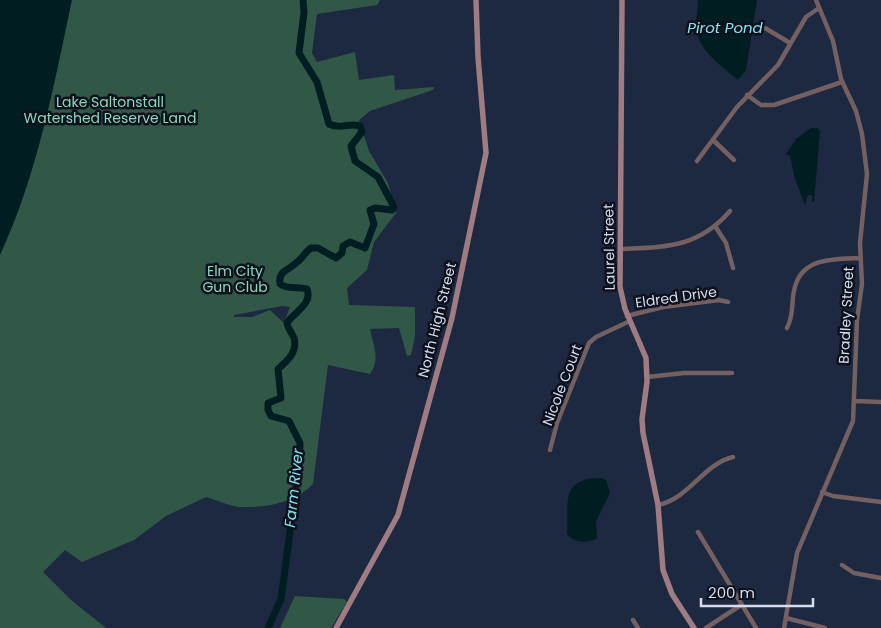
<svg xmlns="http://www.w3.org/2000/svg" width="881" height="628" viewBox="0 0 881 628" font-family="Poppins,sans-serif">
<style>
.green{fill:#315847;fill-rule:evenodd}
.water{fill:#001e21}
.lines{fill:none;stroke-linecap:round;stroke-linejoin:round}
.river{stroke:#001e21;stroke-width:7}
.street{stroke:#745f61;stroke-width:4.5}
.secondary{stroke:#9e7c81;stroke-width:5.5}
.labels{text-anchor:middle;stroke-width:5;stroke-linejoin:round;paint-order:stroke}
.park-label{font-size:14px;fill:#8cd9b7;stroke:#0c111d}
.street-label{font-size:14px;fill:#d5ddee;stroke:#0c111d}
.water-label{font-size:15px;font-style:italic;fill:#85e5ef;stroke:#0c111d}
</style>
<rect width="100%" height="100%" fill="#1d2841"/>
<path class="green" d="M0 0H380L377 5 317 14 312 53 317 62 355 52 359 80 394 75 395 90 434 87 433 90 370 111 359 120 369 151 388 183 396 213 374 242 367 270 347 288 349 305 415 307V336L411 355 407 356 399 328 370 329C373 345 381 359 370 374L328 365 313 484C295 503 265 508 240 507 229 506 217 500 206 497L166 516 134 540 82 562 65 550 43 572 71 600 106 628H0ZM282 306 290 307 284 323 270 310 252 317H234V315Z
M295 596 344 599 347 602 331 628H280Z"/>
<path class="water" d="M0 0H72C54 85 37 176 0 255Z
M698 0H757L746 70 738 80C721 66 692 46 696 20 697 13 698 7 698 0Z
M811 128H818L820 132 814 202H812V195H808L805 205 795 179 790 156 786 154 796 139Z
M601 478 606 480 610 493 596 521 597 538C588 544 573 543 567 534 569 504 559 478 601 478Z"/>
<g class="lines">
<path class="river" d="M268 628 281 599 300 457V443L289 421 271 416 268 410V403L281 398 278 369C287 361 298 352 294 338 292 333 288 329 287 323 294 312 313 304 307 289 298 286 288 290 280 284 278 270 288 271 296 263 302 259 305 252 311 248H318L336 258 342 253 343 246 350 242 365 248 374 224 370 210 375 208 392 210 394 207 378 177 355 161 351 146 362 132 360 126C350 122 341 130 329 124L317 82 299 53 304 12 303 0"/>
<path class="street" d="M765 28 790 43
M747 95 761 105H774L842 82
M713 140 734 160
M697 161 737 107 778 65 806 17 819 8
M715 226 726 243 733 268
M620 249C666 247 698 248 730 211
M627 316 663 307 719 300 728 302
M787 328C794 315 791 305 794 291 800 257 834 259 860 258
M647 377 684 373H732
M855 401 881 402
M550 450 557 423 589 343 596 337 630 321
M822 492 833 496 881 502
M658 505C689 499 703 464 733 457
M698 532 756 628
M842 565 854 573 881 578
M786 618 825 628
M633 620 638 628
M706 628 741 605
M784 628 797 553 853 421 857 320 862 284 860 243 867 174 862 134 856 111 841 79 833 41 816 0"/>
<path class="secondary" d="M622 0 620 287 625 309 646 358 647 382 642 419 643 433 658 505 663 570 672 594 694 628
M336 628 398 515 452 318 486 153 478 57 476 0"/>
</g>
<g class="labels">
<g class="park-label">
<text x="110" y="107">Lake Saltonstall<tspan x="110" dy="16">Watershed Reserve Land</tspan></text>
<text x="235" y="276">Elm City<tspan x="235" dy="16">Gun Club</tspan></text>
</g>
<g class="street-label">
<text transform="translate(609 247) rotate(-91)" y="5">Laurel Street</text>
<text transform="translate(676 297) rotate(-8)" y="5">Eldred Drive</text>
<text transform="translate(846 315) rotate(-87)" y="5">Bradley Street</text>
<text transform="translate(437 320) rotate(-76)" y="5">North High Street</text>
<text transform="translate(562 385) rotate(-69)" y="5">Nicole Court</text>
</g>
<g class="water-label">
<text x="725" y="33">Pirot Pond</text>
<text transform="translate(294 488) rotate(-84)" y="5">Farm River</text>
</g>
</g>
<path d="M701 598v8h112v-8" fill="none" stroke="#d5ddee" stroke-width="2.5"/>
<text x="708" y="598" font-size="15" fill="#d5ddee" stroke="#0c111d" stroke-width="4" paint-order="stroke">200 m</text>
</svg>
